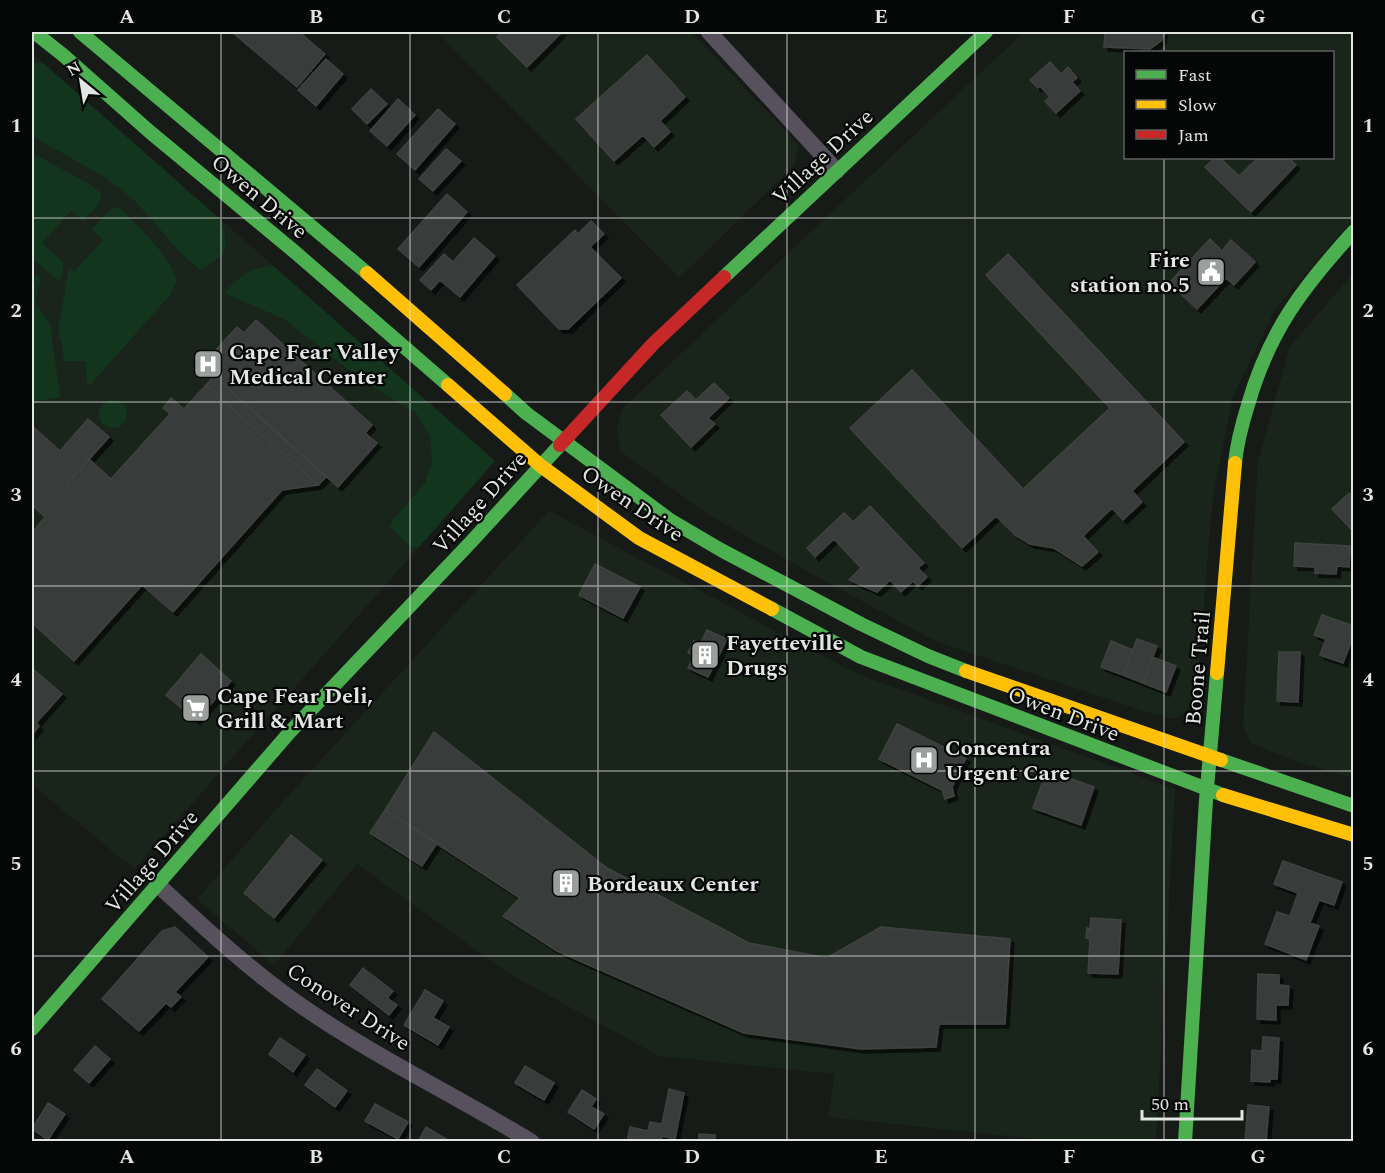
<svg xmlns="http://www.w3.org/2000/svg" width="1385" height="1173" viewBox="0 0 1385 1173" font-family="Spectral,serif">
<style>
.built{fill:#19251b;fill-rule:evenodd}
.green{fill:#13351d}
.building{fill:#393c3a;stroke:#3f4340;stroke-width:1.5;filter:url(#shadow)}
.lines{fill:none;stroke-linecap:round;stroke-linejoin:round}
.street{stroke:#56515d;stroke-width:16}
.fast{stroke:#4caf50;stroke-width:14}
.slow{stroke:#ffc107;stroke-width:14}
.jam{stroke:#c62828;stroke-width:14}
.grid{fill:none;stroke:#e1e6e2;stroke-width:1.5;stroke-opacity:0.55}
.labels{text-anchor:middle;stroke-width:4.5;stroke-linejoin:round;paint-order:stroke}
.street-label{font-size:22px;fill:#e1e6e2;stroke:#040705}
.poi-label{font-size:22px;font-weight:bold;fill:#e1e6e2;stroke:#040705;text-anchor:start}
.neatline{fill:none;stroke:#e1e6e2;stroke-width:2}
.grid-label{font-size:20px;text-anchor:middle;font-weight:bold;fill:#e1e6e2}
</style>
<defs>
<filter id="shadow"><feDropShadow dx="4" dy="4" stdDeviation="0" flood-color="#0009"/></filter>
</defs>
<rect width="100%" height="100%" fill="#171b18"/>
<path class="built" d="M437 32H691L799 145 794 166 679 278Z
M1024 32H1353V219L1276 308 1233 396 1213 496 1196 692 1187 711 1174 719 1140 710 935 641 825 581 709 515 620 451 617 430 621 410ZM1126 52H1332V158H1126Z
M32 53 495 461 134 869 35 787 32 791Z
M1353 274V778L1295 761 1251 743 1243 726 1258 461 1290 346Z
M549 511 855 673 1175 789 1156 1141H1057L828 1117 835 1074 659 1056 508 973 357 864 274 965 197 899 298 785Z"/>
<path class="green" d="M32 63H43L221 220C225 232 227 241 224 254L200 270 179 251 137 203 119 188 103 176 32 136Z
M32 153 86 182 100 192 101 198 97 206 83 221 71 211 42 243 64 263 61 278 58 280 32 259Z
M116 207 120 208C141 230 168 253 177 281L169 296 91 384H87L85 361H64L62 344 58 331 69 267 74 272 103 240 92 229 111 209Z
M273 266 495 461 418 548 411 547 390 527 393 520 425 483 432 462 430 436 416 413 362 380 284 319 224 293C242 275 248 268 273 266Z
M36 275 41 278 35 303 50 324 60 397 32 402V280Z
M99 414a14 14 0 1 1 28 0a14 14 0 1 1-28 0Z"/>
<path class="building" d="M232 32H299L325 54 297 87Z
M502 32H562L527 67 497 37Z
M1105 32H1163L1162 40 1150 49 1104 47Z
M647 55 685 97 660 121 670 132 654 147 643 135 614 161 576 119Z
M326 59 343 74 316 106 298 90Z
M1050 62 1061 74 1068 67 1077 78 1072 82 1080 91 1056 113 1045 101 1050 97 1040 86 1038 88 1030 80Z
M371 89 387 104 367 124 352 109Z
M398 99 415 115 387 146 370 131Z
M438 109 455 124 415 170 397 154Z
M446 149 461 161 433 191 419 179Z
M1215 158H1220L1239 176 1258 158H1289L1296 165 1251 212 1205 167Z
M447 194 467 212 419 267 398 249Z
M591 221 604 234 590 247 621 278 568 329H559L517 285 575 230 578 234Z
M474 238 495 256 460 297 440 280 431 290 420 280 444 254 453 262Z
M1210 239 1222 251 1231 240 1255 262 1234 285 1226 278 1197 309 1169 283Z
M1008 254 1184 442 1132 491 1142 502 1123 520 1112 508 1083 536 1098 552 1082 566 1054 548 1030 544 1015 535 996 516 962 548 850 428 912 370 1023 489 1110 408 986 275Z
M256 320 372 425 365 433 377 443 338 487 202 365 237 327 244 333Z
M214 376 278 434 326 477 318 485 206 385Z
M714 383 729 398 708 418 715 424 691 447 661 415 687 391 696 400Z
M206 385 318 485 282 490 173 612 142 585 74 661 32 623V533L45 517 32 505V426L60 451 88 419 109 437 66 485 89 459 111 479 170 414 163 408 171 398 184 409Z
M1349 493 1354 498V527L1351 529 1332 509Z
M870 506 924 563 918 568 927 577 918 586 913 581 901 592 890 580 877 592 849 580 861 568 834 539 815 557 807 548 844 513 853 522Z
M1295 543 1350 546 1349 567 1337 566 1336 574 1315 573V567L1294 566Z
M595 564 640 587 623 618 579 595Z
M1322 615 1354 626V634L1343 663 1320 655 1326 639 1314 635Z
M707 630 727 639 708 677 688 668 694 656 688 653 694 641 700 644Z
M1137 639 1157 646 1143 683 1123 675Z
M1111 641 1133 650 1123 675 1101 667Z
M1279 652H1300L1298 702 1277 701Z
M201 654 231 681 196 721 166 695Z
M1152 657 1176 666 1166 692 1143 683Z
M32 668 62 694 36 723 39 726 32 735Z
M897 724 966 758 952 787 954 796 945 799 942 790 879 759Z
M434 732 607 868 749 943 827 958 881 927 1010 939 1005 1024H939L936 1047 861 1049 744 1033 557 951 503 916 520 898 385 810Z
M1047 770 1094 787 1081 825 1033 808Z
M385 810 437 843 422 866 370 833Z
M291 835 322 860 274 918 244 893Z
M1283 861 1342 882 1334 905 1319 900 1310 923 1319 926 1306 960 1265 944 1277 912 1290 916 1298 893 1274 884Z
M1091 918 1121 920 1118 974 1088 973 1090 939 1086 938 1087 928 1090 929Z
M175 927 208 957 175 992 181 997 171 1007 166 1003 139 1031 102 999 162 931Z
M363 968 393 991 387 998 397 1005 389 1015 350 985Z
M1258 974 1279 975V985L1289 986 1288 1005H1276V1020L1257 1019Z
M425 990 443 1001 433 1018 449 1027 438 1045 404 1025Z
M1263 1037 1279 1038 1277 1079H1270V1082L1251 1081 1252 1050 1262 1051Z
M280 1038 305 1055 293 1072 269 1054Z
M95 1046 110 1059 89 1083 74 1070Z
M525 1066 554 1083 544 1100 515 1083Z
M317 1069 347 1091 335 1107 305 1085Z
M669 1089 684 1093 675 1139 662 1136 661 1142H627L630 1127 648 1131 650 1122 662 1124Z
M582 1090 596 1099 591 1107 604 1114 594 1129 568 1112Z
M48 1103 65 1114 48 1140 32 1129Z
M375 1104 408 1122 398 1139 365 1121Z
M1248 1105 1269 1107 1266 1142H1245Z
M426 1127 451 1142H418Z
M699 1134 715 1135V1142H699Z"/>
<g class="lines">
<path class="street" d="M709 32 837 171
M158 885C202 925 245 966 293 1000 369 1054 453 1094 532 1142"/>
<path class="fast" d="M34 32 63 55 150 132 296 253 448 385
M80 32 367 273
M724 277 986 32
M505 394 526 413 670 520 721 550 861 624 928 656 966 671
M1235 463C1237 443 1242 424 1248 405 1269 331 1303 287 1354 231
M772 609 861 657 1223 795
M1221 760 1354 806
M32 1029 289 733 471 542 560 445
M1185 1142 1206 800 1217 673"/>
<path class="slow" d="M367 273 505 394
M448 385 541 466 639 538 772 609
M966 671 1221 760
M1217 673 1235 463
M1223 795 1354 835"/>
<path class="jam" d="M560 445 653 344 724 277"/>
</g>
<path class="grid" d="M221 32V1142M410 32V1142M598 32V1142M787 32V1142M975 32V1142M1164 32V52M1164 158V1142M32 218H1354M32 402H1354M32 586H1354M32 771H1354M32 956H1354"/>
<defs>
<g id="civic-square" transform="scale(1.5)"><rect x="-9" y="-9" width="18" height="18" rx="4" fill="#9a9f9b" stroke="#040705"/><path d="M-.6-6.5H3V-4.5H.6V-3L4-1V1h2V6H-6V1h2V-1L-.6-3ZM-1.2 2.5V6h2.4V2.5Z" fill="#fff"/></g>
<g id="hospital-square" transform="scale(1.5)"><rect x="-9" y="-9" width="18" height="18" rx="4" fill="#9a9f9b" stroke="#040705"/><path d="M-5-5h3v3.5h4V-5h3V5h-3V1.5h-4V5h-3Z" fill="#fff"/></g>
<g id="building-square" transform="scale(1.5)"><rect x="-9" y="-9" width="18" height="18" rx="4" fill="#9a9f9b" stroke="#040705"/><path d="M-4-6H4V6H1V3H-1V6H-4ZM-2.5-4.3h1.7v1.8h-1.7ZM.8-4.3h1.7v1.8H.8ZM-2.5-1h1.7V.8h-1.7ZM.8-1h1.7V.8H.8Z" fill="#fff"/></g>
<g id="supermarket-square" transform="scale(1.5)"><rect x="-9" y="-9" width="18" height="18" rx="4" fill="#9a9f9b" stroke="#040705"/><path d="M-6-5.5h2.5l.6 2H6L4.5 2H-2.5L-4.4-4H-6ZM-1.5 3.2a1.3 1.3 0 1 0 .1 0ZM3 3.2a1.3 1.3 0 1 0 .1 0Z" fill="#fff"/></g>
</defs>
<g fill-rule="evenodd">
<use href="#civic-square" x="1211" y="272"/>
<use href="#hospital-square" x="208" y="364"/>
<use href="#building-square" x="705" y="655"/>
<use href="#supermarket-square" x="196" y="708"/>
<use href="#hospital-square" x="924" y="760"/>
<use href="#building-square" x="566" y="883"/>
</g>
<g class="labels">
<g class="street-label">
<text transform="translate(822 156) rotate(-43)" y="8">Village Drive</text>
<text transform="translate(260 196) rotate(40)" y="8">Owen Drive</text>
<text transform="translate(479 502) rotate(-48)" y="8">Village Drive</text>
<text transform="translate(633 503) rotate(34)" y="8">Owen Drive</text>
<text transform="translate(1197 668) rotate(-85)" y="8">Boone Trail</text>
<text transform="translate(1064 713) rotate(21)" y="8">Owen Drive</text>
<text transform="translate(151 861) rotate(-49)" y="8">Village Drive</text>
<text transform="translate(349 1006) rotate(33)" y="8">Conover Drive</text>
</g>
<g class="poi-label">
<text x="1190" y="267" text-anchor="end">Fire<tspan x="1190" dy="25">station no.5</tspan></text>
<text x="229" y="359">Cape Fear Valley<tspan x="229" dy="25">Medical Center</tspan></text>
<text x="726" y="650">Fayetteville<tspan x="726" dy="25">Drugs</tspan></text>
<text x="217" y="703">Cape Fear Deli,<tspan x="217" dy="25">Grill &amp; Mart</tspan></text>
<text x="945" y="755">Concentra<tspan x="945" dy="25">Urgent Care</tspan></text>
<text x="587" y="891">Bordeaux Center</text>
</g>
</g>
<rect width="1385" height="1173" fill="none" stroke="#040705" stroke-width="66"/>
<rect x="1124" y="51" width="210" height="108" fill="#040705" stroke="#5c605d" stroke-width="1.5"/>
<rect x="1136" y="70" width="30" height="9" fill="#4caf50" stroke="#5c605d" stroke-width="1.5"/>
<text x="1178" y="81" font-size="18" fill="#e1e6e2">Fast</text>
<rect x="1136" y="100" width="30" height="9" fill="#ffc107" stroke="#5c605d" stroke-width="1.5"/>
<text x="1178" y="111" font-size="18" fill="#e1e6e2">Slow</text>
<rect x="1136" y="130" width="30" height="9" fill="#c62828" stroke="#5c605d" stroke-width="1.5"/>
<text x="1178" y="141" font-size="18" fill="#e1e6e2">Jam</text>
<g transform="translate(81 81) rotate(330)" stroke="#040705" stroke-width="4.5" paint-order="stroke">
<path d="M0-4.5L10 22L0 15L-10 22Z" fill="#e1e6e2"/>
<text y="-9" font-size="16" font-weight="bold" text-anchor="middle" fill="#e1e6e2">N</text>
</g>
<path d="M1142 1110v9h100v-9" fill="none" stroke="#e1e6e2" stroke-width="3"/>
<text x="1151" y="1110" font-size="18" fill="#e1e6e2" stroke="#040705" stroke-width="4.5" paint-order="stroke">50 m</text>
<rect x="33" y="33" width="1319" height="1107" class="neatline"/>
<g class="grid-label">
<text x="127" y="23">A</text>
<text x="316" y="23">B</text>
<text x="504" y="23">C</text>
<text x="692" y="23">D</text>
<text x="881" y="23">E</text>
<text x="1069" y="23">F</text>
<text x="1258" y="23">G</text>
<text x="16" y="132">1</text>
<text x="1368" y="132">1</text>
<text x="16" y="317">2</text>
<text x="1368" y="317">2</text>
<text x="16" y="501">3</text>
<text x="1368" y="501">3</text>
<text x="16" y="686">4</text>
<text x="1368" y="686">4</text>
<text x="16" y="870">5</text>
<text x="1368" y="870">5</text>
<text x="16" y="1055">6</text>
<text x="1368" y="1055">6</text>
<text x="127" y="1163">A</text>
<text x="316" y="1163">B</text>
<text x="504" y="1163">C</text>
<text x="692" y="1163">D</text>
<text x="881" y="1163">E</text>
<text x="1069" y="1163">F</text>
<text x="1258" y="1163">G</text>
</g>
</svg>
